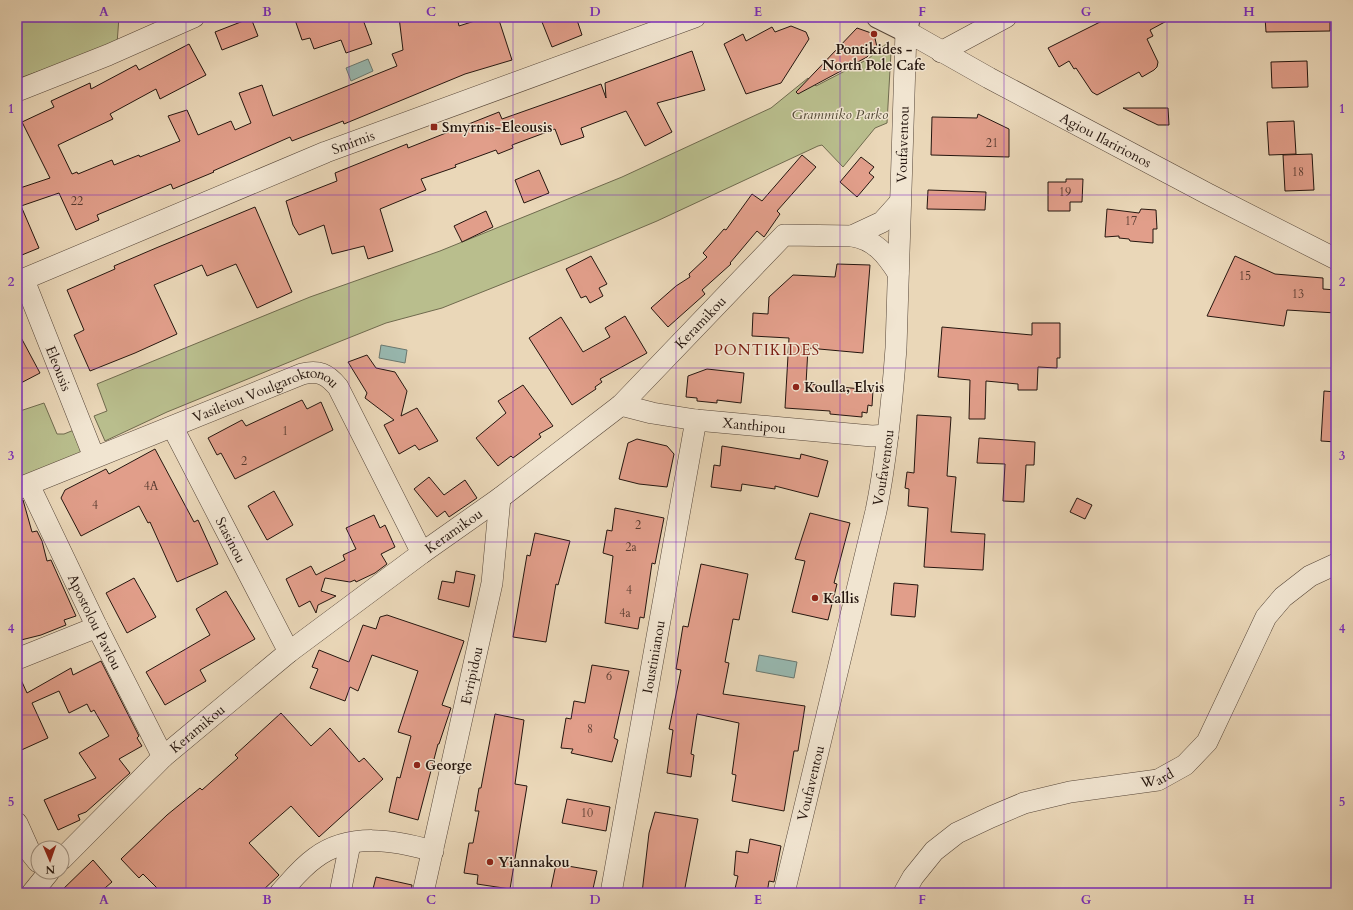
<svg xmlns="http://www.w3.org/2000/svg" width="1353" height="910" viewBox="0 0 1353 910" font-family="Cardo,serif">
	<rect width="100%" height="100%" fill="#ead7b8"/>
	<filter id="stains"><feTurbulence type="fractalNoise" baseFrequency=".005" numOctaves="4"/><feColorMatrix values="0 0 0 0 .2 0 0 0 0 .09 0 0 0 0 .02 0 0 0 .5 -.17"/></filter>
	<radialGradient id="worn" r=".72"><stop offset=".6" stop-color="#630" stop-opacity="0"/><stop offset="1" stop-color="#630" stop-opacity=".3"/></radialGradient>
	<g fill="#b9be8d" stroke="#6f6a4e">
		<polygon points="17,17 119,17 117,44 17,79"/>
		<polygon points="886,44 891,52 887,123 875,128 843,167 822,145 818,146 657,221 595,247 442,308 386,323 331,345 167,412 105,441 94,416 107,411 97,384 310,297 440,251 622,177 771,108 808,78 816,86 868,59"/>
		<polygon points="44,403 57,434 64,434 74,430 81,444 80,455 17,479 17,412"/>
	</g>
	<g fill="#98b9b1" stroke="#6a7870">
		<polygon points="368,59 373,71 351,81 346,68"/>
		<polygon points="381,345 407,350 405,363 379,358"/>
		<polygon points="759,655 797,662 794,678 756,671"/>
	</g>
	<g fill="#e19e8a" stroke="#25160f">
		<polygon points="294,17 362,17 372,44 346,53 341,40 314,49 310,38 302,40"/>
		<polygon points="399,17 457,17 459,26 487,17 498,17 512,60 465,74 344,124 343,121 292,141 290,137 213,171 214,172 173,189 171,184 97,215 99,220 76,230 59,193 21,206 39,248 17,257 17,189 50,178 22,122 54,107 51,101 90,83 91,89 136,65 139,70 189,44 206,75 160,99 156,89 110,114 113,119 58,145 72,174 77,172 78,174 112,160 114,165 139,155 140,157 180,141 168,116 187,110 198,135 231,121 235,130 251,123 239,93 262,85 273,116 397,66 392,54 403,50"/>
		<polygon points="554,17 576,17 582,35 552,47 542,22"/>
		<polygon points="1110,17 1174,17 1150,30 1153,36 1147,39 1158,62 1157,67 1154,70 1142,77 1139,72 1097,95 1092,92 1076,68 1074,69 1069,61 1059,67 1048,48"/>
		<polygon points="1265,17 1330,17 1330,31 1266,32"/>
		<polygon points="251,18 258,36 222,50 215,32"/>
		<polygon points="791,26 806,32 809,39 781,83 746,94 724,44 743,34 746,41 772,27 775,32"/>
		<polygon points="857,28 874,34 877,47 867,57 798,94 796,92"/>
		<polygon points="692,51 705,90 657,103 672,132 645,146 626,111 581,128 584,137 561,145 555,129 512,145 513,148 498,154 496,150 455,165 456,167 421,179 426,190 380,209 393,251 368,259 364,246 332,254 324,225 299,235 293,225 286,201 337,181 335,173 407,144 408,148 499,112 502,119 601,84 606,98 605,83"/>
		<polygon points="1307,61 1308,87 1272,88 1271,62"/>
		<polygon points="1123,108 1168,108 1169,125 1158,125"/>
		<polygon points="978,114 1009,129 1009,157 931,155 932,117 977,118"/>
		<polygon points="1294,121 1296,154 1269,155 1267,122"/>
		<polygon points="1312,154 1314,190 1285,191 1283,155"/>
		<polygon points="802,155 816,167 777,211 780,214 764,237 757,231 730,263 731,264 702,290 705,294 668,327 651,308 676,286 690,277 689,274 707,257 703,253 724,229 726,230 752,194 762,201"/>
		<polygon points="861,157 874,167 869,173 874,177 857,197 840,182"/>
		<polygon points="539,170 549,193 524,203 515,180"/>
		<polygon points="1066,179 1083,179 1082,202 1070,202 1070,211 1048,211 1048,182 1066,182"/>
		<polygon points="928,190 986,192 985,210 927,209"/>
		<polygon points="255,207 292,292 257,308 236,264 207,276 202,265 154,285 177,334 135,353 90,371 74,335 84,330 67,290 115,269 114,266 156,248"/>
		<polygon points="1107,209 1139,213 1141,209 1156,210 1157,229 1153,229 1153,243 1130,241 1129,239 1119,238 1119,236 1105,237"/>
		<polygon points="486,211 493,227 462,242 454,226"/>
		<polygon points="591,256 607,284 599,288 603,296 590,303 586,296 581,298 566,269"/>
		<polygon points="1235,256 1275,274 1323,278 1323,289 1336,290 1336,313 1287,310 1284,326 1207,316"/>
		<polygon points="837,264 870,265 863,353 808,348 806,384 873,390 872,406 868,405 867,413 862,412 862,417 830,414 830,411 785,408 789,338 752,336 753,313 768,314 769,297 793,275 835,277"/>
		<polygon points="625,316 647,353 600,379 602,382 595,387 596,389 572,405 529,338 561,317 583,352 610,337 605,328"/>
		<polygon points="1032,323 1060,323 1060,358 1057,358 1057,368 1038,367 1037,390 1018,390 1018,384 986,381 985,419 969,419 970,380 938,377 942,327 1032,335"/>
		<polygon points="17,330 40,373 17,385"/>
		<polygon points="367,355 376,368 395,372 407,391 401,416 417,408 438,441 419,450 415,445 399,454 384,425 394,420 365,398 367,393 348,362"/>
		<polygon points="707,369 744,373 741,403 717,400 717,403 697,401 697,398 686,397 688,376"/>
		<polygon points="523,385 553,426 539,434 541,437 513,458 511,456 498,466 476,438 506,413 498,401"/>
		<polygon points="1324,391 1336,392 1336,442 1321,441"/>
		<polygon points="302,400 307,409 321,402 333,430 235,479 221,453 217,455 208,438 242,420 246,426"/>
		<polygon points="917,415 951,417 947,476 956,477 951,532 985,534 983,570 924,567 928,508 908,506 909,489 905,488 907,472 914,473"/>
		<polygon points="979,438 1035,442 1034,465 1026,465 1024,502 1003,501 1005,464 977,463"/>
		<polygon points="637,439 667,446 674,454 667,487 639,484 619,479 628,443"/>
		<polygon points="722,446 800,459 801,454 828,461 818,497 775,486 775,489 742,484 741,491 711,487 714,465 720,466"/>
		<polygon points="155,449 194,522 198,520 218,564 177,582 150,522 148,523 139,506 81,536 61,498 65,490 106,469 109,474"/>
		<polygon points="429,477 444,495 465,480 477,498 449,517 445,511 437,517 414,489"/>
		<polygon points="274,491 293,525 267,540 248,506"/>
		<polygon points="1077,498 1092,505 1085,519 1070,512"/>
		<polygon points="23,500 32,532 37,531 42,541 47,561 51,560 76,616 64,620 66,625 41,635 17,641 17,501"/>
		<polygon points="615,508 664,518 655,564 652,563 644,618 640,617 638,629 605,623 613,556 603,553 607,530 612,531"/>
		<polygon points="810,513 850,523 834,583 837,584 828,620 792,612 805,561 795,559"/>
		<polygon points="374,515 380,528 385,525 395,547 381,554 387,564 375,573 356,582 355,580 350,582 325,578 321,591 336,596 318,605 316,613 310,601 299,607 286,579 311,566 316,575 345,560 343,555 356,549 346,528"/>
		<polygon points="535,533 570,541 558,585 556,584 546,642 513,637 527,555 530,556"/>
		<polygon points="701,564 748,574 739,620 733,619 725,662 729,663 723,694 805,706 798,751 794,751 784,811 732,801 736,775 732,774 739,723 697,714 691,754 694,755 691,777 667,773 673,730 669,729 681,670 676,669 683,626 688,627"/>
		<polygon points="456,571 475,575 469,607 438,599 442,581 454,583"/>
		<polygon points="134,578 156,617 127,633 106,593"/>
		<polygon points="894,583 918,585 915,617 891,615"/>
		<polygon points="226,591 255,639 200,670 206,681 165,705 146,672 210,635 196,609"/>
		<polygon points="387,615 464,641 442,705 451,708 439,744 438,744 418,820 389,812 397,777 400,778 411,736 398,732 418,671 372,655 358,691 350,687 345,701 310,688 318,669 312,667 319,650 349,662 363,625 376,629 380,617"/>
		<polygon points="101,661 139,736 137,738 142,746 119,759 130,773 86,812 78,815 80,820 58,830 44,800 96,778 79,753 109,736 94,710 91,712 87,704 69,713 59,691 32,703 48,738 17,752 17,671 27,693 71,668 73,675"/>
		<polygon points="592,665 629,671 614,738 618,740 612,762 571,753 573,749 561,748 566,718 571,719 574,701 585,703"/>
		<polygon points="281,713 311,746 330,728 359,762 364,758 383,779 319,837 291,806 249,843 279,875 260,893 162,893 143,874 139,878 121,859 167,815 200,788 202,790 238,758 235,755"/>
		<polygon points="495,714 524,720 515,784 527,786 510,889 477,884 478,875 464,873 469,843 473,843 479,811 475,811 479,788 481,788"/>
		<polygon points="567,799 610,807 606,831 562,823"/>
		<polygon points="655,812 698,819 684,893 642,893 649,833"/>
		<polygon points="750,839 781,846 774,882 769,881 767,893 734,893 738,876 734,875 736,851 748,853"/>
		<polygon points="93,860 112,882 99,893 59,893"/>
		<polygon points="556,864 597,871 592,893 576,893 551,888"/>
		<polygon points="376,877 412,885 411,893 372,893"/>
	</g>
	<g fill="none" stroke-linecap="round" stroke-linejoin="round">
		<defs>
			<g id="minor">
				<polyline points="941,52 1006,17"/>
				<polyline points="17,91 108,55 194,17"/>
				<polyline points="852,236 882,222 900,202"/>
				<path id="s1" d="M24 280 94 457"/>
				<path id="s2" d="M17 282 326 152 695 17"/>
				<path id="s3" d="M621 405 652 413 696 420 872 436 888 435"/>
				<path id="s4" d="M173 428 289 652"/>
				<path id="s5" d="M29 485 97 627 163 757"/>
				<path id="s6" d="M17 489 302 374C319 370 327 374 338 387L422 553"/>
				<polyline points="17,659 97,627"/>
				<polyline points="17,823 30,852 38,862"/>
				<path id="s7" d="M62 859 163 757 289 652 422 553 500 498 621 405 784 235 852 236C875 240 886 254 898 273"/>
				<polyline points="32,893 49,872"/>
				<path d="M280 893C291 881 301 868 315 858 350 832 394 840 433 851"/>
				<polyline points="340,893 350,844"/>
				<path id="s8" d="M423 893 492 583 500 498"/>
				<path id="s9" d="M611 893 696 420"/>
				<path id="s10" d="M784 893 876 511C887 457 892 403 896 348L906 31 989 78 1208 194 1336 259"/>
				<path id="s11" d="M904 893 913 877 934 851 957 833 991 817 1024 803 1070 792 1158 780 1185 765 1207 742 1266 617 1283 597 1310 576 1336 564"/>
			</g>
			<polyline id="tertiary" points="878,17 906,31 909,17"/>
		</defs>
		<use href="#minor" stroke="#564639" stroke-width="22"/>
		<use href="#tertiary" stroke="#564639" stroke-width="24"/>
		<use href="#minor" stroke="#f1e5d1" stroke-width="21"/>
		<use href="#tertiary" stroke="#f1e5d1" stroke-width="22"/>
	</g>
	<path fill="none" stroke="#7b2cbf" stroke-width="1" stroke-opacity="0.55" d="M186 17V893M349 17V893M513 17V893M676 17V893M840 17V893M1004 17V893M1167 17V893M17 195H1336M17 368H1336M17 542H1336M17 715H1336"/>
	<g fill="#8f2418" stroke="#f1e5d1" stroke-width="1.5">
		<circle cx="874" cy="34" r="4"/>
		<rect x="430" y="123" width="8" height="8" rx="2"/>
		<circle cx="796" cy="387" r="4"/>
		<circle cx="815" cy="598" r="4"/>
		<circle cx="417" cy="765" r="4"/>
		<circle cx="490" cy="862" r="4"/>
	</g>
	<g text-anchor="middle" stroke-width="3" stroke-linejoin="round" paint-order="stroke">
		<g font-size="12" fill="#54382e">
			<text x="992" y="147">21</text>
			<text x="1298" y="176">18</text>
			<text x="1065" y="196">19</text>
			<text x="77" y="205">22</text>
			<text x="1131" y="225">17</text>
			<text x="1245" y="280">15</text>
			<text x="1298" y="298">13</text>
			<text x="285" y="435">1</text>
			<text x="244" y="465">2</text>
			<text x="151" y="490">4A</text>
			<text x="95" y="509">4</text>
			<text x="638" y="529">2</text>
			<text x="631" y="551">2a</text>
			<text x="629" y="594">4</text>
			<text x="625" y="617">4a</text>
			<text x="609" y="680">6</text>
			<text x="590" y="733">8</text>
			<text x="587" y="817">10</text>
		</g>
		<g font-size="14" font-weight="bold" fill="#25160f" stroke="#f1e5d1" text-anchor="start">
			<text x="874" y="54" text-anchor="middle">Pontikides -<tspan x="874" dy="16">North Pole Cafe</tspan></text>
			<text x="442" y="132">Smyrnis-Eleousis</text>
			<text x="804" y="392">Koulla, Elvis</text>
			<text x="823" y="603">Kallis</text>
			<text x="425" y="770">George</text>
			<text x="498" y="867">Yiannakou</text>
		</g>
		<g font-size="14" font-style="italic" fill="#514835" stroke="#f1e5d1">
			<text x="840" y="119">Grammiko Parko</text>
		</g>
		<g font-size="14" fill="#25160f" stroke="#f1e5d1">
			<text dy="5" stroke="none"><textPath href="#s10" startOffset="1102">Agiou Ilaririonos</textPath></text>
			<text dy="5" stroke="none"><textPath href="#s2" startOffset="364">Smirnis</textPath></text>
			<text dy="5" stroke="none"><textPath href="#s10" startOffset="761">Voufaventou</textPath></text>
			<text dy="5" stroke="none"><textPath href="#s7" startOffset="836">Keramikou</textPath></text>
			<text dy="5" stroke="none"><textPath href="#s1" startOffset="95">Eleousis</textPath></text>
			<text dy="5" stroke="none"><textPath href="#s6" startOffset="268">Vasileiou Voulgaroktonou</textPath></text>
			<text dy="5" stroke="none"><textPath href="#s3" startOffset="135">Xanthipou</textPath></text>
			<text dy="5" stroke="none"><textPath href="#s10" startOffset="437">Voufaventou</textPath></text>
			<text dy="5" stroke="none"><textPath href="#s7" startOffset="512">Keramikou</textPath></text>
			<text dy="5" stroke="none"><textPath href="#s4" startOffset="126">Stasinou</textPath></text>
			<text dy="5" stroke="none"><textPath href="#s5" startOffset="152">Apostolou Pavlou</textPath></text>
			<text dy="5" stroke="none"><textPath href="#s9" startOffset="240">Ioustinianou</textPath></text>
			<text dy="5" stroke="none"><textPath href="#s8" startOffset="223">Evripidou</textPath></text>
			<text dy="5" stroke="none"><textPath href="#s7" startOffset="188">Keramikou</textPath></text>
			<text dy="5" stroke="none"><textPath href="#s11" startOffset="290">Ward</textPath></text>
			<text dy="5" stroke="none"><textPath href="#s10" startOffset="113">Voufaventou</textPath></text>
		</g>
		<g font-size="15" letter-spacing="1" fill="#7a1f14" stroke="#f1e5d1">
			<text x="767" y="355">PONTIKIDES</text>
		</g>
	</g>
	<rect width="1353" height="910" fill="none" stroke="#ead7b8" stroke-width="44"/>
	<g transform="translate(50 860) rotate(178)"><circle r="19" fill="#f1e5d1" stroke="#9f9283"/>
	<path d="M0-3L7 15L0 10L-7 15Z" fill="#8f2418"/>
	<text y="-6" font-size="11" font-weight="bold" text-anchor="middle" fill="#25160f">N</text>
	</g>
	<rect x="22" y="22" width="1309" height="866" fill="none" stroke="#7b2cbf" stroke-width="1.5"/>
	<g font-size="13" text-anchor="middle" font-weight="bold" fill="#7b2cbf">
		<text x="104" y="16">A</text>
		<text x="267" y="16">B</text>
		<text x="431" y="16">C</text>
		<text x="595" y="16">D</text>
		<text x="758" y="16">E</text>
		<text x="922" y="16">F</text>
		<text x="1086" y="16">G</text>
		<text x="1249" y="16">H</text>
		<text x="11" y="113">1</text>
		<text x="1342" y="113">1</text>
		<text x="11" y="286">2</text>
		<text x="1342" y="286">2</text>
		<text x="11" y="460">3</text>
		<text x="1342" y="460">3</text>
		<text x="11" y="633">4</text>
		<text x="1342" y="633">4</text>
		<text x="11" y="806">5</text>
		<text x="1342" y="806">5</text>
		<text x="104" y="904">A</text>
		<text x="267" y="904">B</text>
		<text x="431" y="904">C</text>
		<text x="595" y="904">D</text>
		<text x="758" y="904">E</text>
		<text x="922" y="904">F</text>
		<text x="1086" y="904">G</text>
		<text x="1249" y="904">H</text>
	</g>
	<rect width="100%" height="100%" filter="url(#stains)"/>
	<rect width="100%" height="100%" fill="url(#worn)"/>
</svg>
